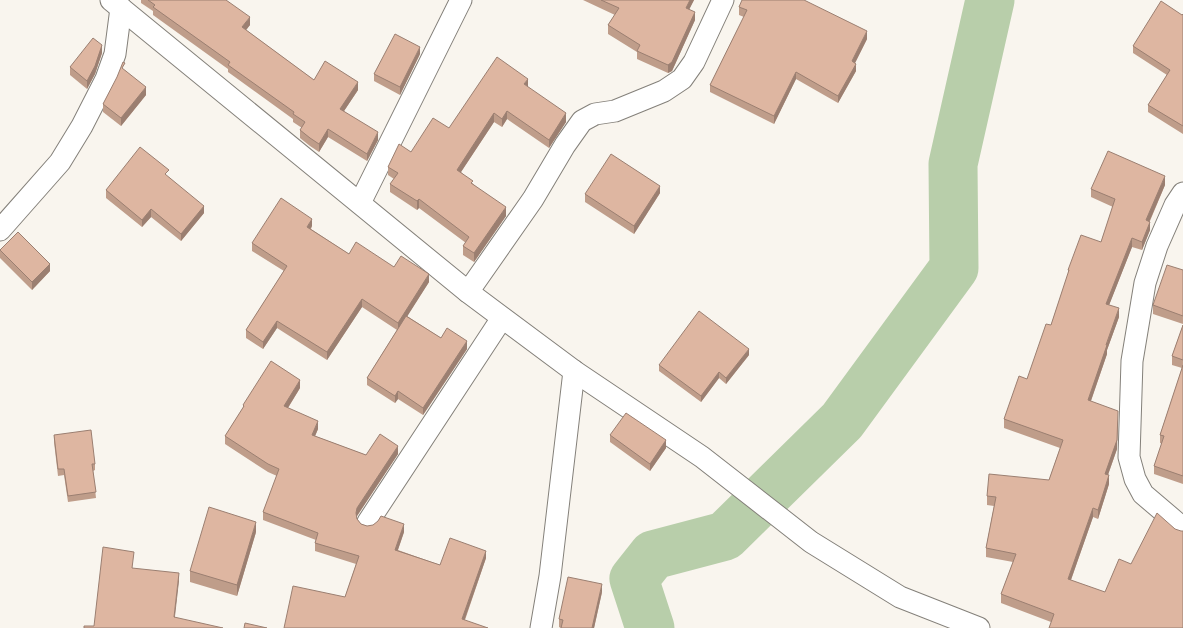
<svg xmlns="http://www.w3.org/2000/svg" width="1183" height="628" viewBox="0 0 1183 628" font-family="Literata,serif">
	<rect width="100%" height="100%" fill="#f9f5ee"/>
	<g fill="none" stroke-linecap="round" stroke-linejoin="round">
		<polyline stroke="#b8ceaa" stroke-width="49" points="650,628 634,579 653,555 725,536 842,421 954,268 953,164 990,0"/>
		<defs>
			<g id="minor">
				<polyline points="111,0 468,292 574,371 702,457 811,542 900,597 979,628"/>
				<polyline points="1183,193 1175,205 1157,246 1145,283 1132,361 1129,457 1135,479 1143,494 1183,528"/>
				<polyline points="360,203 461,0"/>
				<polyline points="0,230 60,162 82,126 106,79 115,54 121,8"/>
				<polyline points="468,292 533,199 565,145 582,121 595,114 615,111 664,91 682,79 694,62 723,0"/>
				<polyline points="368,522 502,318"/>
				<polyline points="541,628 550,576 574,371"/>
			</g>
		</defs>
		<use href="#minor" stroke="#84807a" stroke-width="23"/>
		<use href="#minor" stroke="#fff" stroke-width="21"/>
	</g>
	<g fill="#bf9d8a">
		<polygon points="141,0 226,0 250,25 246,30 314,80 358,90 344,111 378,140 367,161 328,137 319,152 310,146 300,138 300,130 302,128 293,122 293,119 228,72 228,69 153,15 153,11 141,3"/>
		<polygon points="583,0 694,0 689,9 695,20 672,71 668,73 637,59 637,52 608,34 608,25 615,15"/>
		<polygon points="739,7 867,39 855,63 856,71 838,103 796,79 774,124 710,92 710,85 744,17 739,15"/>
		<polygon points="1183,14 1183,134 1148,112 1148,105 1167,75 1133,53 1133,46"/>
		<polygon points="102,53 95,74 87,89 70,75 70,67"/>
		<polygon points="420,54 400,95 374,81 374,74"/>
		<polygon points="125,70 146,95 121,126 103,112 103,104"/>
		<polygon points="528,87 566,122 549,148 507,119 502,127 494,122 461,172 506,216 474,262 463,255 463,246 466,243 419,208 417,210 390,192 390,184 394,179 388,175 388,167 449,128"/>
		<polygon points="169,177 204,213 181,241 151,217 142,227 106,198 106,190"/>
		<polygon points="1165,185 1150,221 1150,230 1142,250 1132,247 1109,305 1119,317 1107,350 1107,354 1091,401 1117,449 1108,475 1109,484 1098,519 1093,517 1071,580 1183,628 1051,622 1001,603 1001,594 1013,562 986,557 986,548 994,506 987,505 987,496 1049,480 1060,448 1004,428 1004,419 1027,379 1051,325 1068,274 1068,270 1101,242 1113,207 1091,197 1091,189"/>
		<polygon points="660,193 634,234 585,202 585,194"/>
		<polygon points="312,226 311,229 349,254 394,267 429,282 407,316 441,338 467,349 423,415 398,399 395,403 367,385 367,378 397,330 362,307 327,360 277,328 263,349 246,338 246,330 284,271 252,251 252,243"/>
		<polygon points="0,250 50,271 32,290 0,258"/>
		<polygon points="1183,270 1183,324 1153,314 1153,305"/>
		<polygon points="1183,325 1183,484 1154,474 1154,466 1162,444 1160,443 1160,435 1182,368 1172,365 1172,356"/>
		<polygon points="749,355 726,384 719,378 701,402 659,371 659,365"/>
		<polygon points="300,388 288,408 318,429 315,436 366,455 398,454 357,516 357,519 361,524 367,526 404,532 398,550 440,565 486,558 465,620 345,597 356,564 315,551 315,543 316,540 263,520 263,512 277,476 268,472 225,444 225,436 243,408 243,405"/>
		<polygon points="54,435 95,464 95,470 93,471 96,498 68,502 64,475 58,476 54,442"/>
		<polygon points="610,435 666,448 650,471 610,442"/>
		<polygon points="256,532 237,596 190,582 190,571"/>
		<polygon points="602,592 594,628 561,628 559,627 559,619"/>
	</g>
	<g fill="#9b7f71">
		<polygon points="690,0 694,0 686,16 686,8"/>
		<polygon points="695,12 695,20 672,71 668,73 668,65"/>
		<polygon points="250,17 250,25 242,35 242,27"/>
		<polygon points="867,31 867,39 852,69 852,61"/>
		<polygon points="102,45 102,53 95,74 87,89 87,81"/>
		<polygon points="420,47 420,54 400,95 400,87"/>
		<polygon points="856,64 856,71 838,103 838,96"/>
		<polygon points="796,72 796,79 774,124 774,116"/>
		<polygon points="528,79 528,87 524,84"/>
		<polygon points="358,82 358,90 340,117 340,109"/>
		<polygon points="146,87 146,95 121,126 121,118"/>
		<polygon points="507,111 507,119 502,127 502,119"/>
		<polygon points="494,113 494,122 457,178 457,170"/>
		<polygon points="566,113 566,122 549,148 549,140"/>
		<polygon points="328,129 328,137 319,152 319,144"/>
		<polygon points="378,132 378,140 367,161 367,154"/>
		<polygon points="1165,176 1165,185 1146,229 1146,220"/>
		<polygon points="660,186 660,193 634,234 634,226"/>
		<polygon points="419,199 419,208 417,210 417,201"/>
		<polygon points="204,206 204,213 181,241 181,234"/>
		<polygon points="506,207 506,216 474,262 474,253"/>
		<polygon points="151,209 151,217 142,227 142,220"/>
		<polygon points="312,219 312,226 307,234 307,227"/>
		<polygon points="1150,222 1150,230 1142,250 1142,242"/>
		<polygon points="1132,238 1132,247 1106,313 1106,304"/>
		<polygon points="50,264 50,271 32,290 32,282"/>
		<polygon points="429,274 429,282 398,331 398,323"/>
		<polygon points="362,299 362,307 327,360 327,352"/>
		<polygon points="1119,308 1119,317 1107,350 1107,354 1088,409 1088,400"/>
		<polygon points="277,321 277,328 263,349 263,342"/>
		<polygon points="467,341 467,349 423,415 423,408"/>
		<polygon points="749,349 749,355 726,384 726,378"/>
		<polygon points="719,372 719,378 701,402 701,396"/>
		<polygon points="300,380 300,388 284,414 284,406"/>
		<polygon points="398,391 398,399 395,403 395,396"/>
		<polygon points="1118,420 1117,449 1105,483 1105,474"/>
		<polygon points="318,421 318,429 312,443 312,435"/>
		<polygon points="666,440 666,448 650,471 650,464"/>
		<polygon points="398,446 398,454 357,516 356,521 356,513 357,508"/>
		<polygon points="1109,475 1109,484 1098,519 1098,510"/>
		<polygon points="1093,508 1093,517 1068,588 1068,579"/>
		<polygon points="256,522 256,532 237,596 237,585"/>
		<polygon points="404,524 404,532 395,558 395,550"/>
		<polygon points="486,551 486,558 462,627 462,619"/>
		<polygon points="179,573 179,581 174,625 174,617"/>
		<polygon points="602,584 602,592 594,628 592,628"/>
	</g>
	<g fill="#deb6a1" stroke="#9b7f71">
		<polygon points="148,0 226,0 250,17 242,27 314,80 325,61 358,82 340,109 378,132 367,154 328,129 319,144 310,138 300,130 305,122 293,114 294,112 228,65 230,62 153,7 155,5"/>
		<polygon points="601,0 690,0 686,8 695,12 672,62 668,65 637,51 640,45 608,25 619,8"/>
		<polygon points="742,0 804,0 867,31 852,61 856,64 838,96 796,72 774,116 710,85 747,10 739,7"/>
		<polygon points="1161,1 1182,15 1183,14 1183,126 1148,105 1170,70 1133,46"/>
		<polygon points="395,34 420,47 400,87 374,74"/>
		<polygon points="93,38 102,45 95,66 87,81 70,67"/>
		<polygon points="497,57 528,79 524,84 566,113 549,140 507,111 502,119 494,113 457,170 473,181 471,183 506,207 474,253 463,246 469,237 419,199 417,201 390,184 398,173 388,167 399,144 411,152 433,118 449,128"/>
		<polygon points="123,62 125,63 122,68 146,87 121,118 103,104 117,77"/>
		<polygon points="140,147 169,170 165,174 204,206 181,234 151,209 142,220 106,190"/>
		<polygon points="1108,151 1165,176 1146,220 1150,222 1142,242 1132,238 1106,304 1119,308 1106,345 1107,345 1088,400 1118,411 1117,440 1105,474 1109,475 1098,510 1093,508 1068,579 1105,592 1119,559 1131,564 1157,513 1175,529 1181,531 1183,531 1183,628 1049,628 1054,614 1001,594 1016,554 986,548 996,497 987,496 989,474 1049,480 1063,440 1004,419 1019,376 1027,379 1046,324 1051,325 1069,270 1068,270 1081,235 1101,242 1115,199 1091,189"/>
		<polygon points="611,154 660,186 634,226 585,194"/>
		<polygon points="281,198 312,219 307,227 349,254 356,242 394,267 401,256 429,274 398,323 362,299 327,352 277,321 263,342 246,330 287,266 252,243"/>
		<polygon points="18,232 50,264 32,282 0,250"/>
		<polygon points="1167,265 1183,270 1183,316 1153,305"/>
		<polygon points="699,311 749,349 726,378 719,372 701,396 659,365"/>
		<polygon points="406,316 441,338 447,328 467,341 423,408 398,391 395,396 367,378"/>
		<polygon points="1183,325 1183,360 1172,356"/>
		<polygon points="271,361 300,380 284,406 318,421 312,435 366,455 380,434 398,446 357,508 356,513 357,519 361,524 367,526 373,525 378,521 381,516 404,524 395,550 440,565 450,538 486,551 462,619 488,628 284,628 293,586 345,597 359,556 315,543 318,533 263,512 279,469 268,464 225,436 244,406 243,405"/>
		<polygon points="1183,365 1183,476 1154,466 1164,436 1160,435"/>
		<polygon points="626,413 666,440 650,464 610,435"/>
		<polygon points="91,430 95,464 92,464 96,492 68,496 64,469 58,469 54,435"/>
		<polygon points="209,507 256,522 237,585 190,571"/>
		<polygon points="103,547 134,552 132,568 179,573 174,617 223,628 84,628 84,626 94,626"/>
		<polygon points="568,577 602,584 592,628 561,628 563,620 559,619"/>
		<polygon points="245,623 267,628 244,628"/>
	</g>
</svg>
